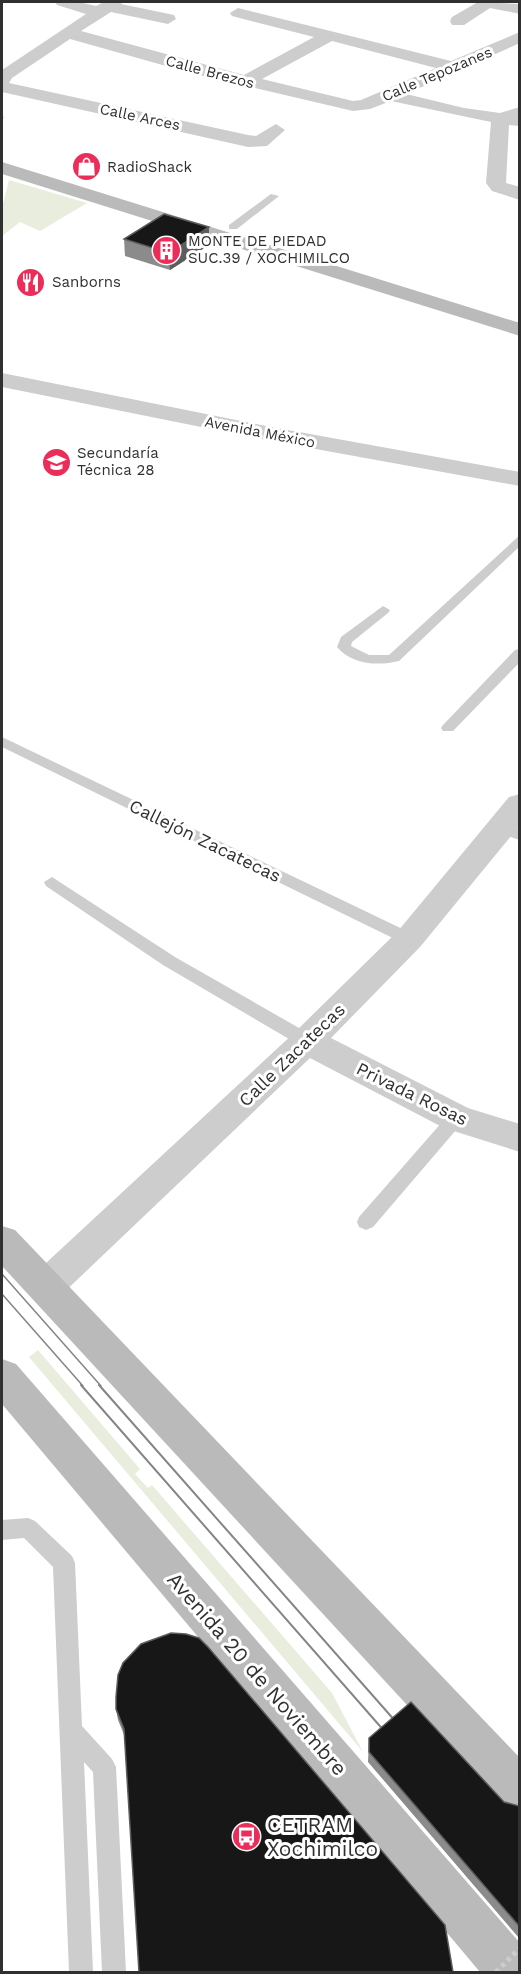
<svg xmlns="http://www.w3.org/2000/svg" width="521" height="1974" viewBox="0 0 521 1974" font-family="'Work Sans',sans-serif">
	<rect width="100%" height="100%" fill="#fff"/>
	<g fill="#e8eddd">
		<polygon points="9,180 87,203 40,231 20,222 2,236 2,208"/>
		<polygon points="38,1350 140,1469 135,1474 148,1488 152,1485 332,1693 363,1752 29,1357"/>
	</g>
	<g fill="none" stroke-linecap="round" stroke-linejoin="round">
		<polyline stroke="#cdcdcd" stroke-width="2" stroke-dasharray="1.5 1.5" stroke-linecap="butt" points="2,114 3,119"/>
		<g fill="#cdcdcd" fill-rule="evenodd">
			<polygon points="271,194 279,196 237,229 229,229 229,225"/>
			<path d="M520 535V546L399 661C378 666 352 665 337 647L341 637 383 606 390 610 388 613 352 642 351 646 369 655H389Z"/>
			<polygon points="520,649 520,662 453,731 443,731 441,728 443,725 515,650"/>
			<polygon points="2,737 415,935 417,939 409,945 403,943 2,747"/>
			<polygon points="499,823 520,829 520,840 494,832 491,828 494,824"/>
			<polygon points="52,877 175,957 313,1036 315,1041 313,1046 301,1046 163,965 46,886 44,882"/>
			<polygon points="456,1111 462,1113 465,1118 462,1123 373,1227 366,1230 359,1227 357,1222 359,1217 450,1113"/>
			<polygon points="28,1518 35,1521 72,1556 75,1563 82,1726 112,1759 116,1767 126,1972 102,1972 93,1772 84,1762 93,1972 69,1972 53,1567 24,1538 2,1540 2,1520"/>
		</g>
		<g fill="#cdcdcd" fill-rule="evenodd">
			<path d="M55 2H79L96 6 104 2H122L121 4 174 15 176 19 168 24 111 12 81 31 244 75 314 37 232 16 230 13 238 8 451 61 520 32V43L406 94 464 108 500 113 520 107V126L509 125 506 183 520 187V200L492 191 486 183 491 122 391 101 370 109 353 111 191 73 70 39 12 78 9 83 248 135 256 136 276 124 285 130 267 146 248 147 2 92V70L86 14 57 5ZM332 41 436 68 361 100 353 101 262 79Z"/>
			<polygon points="478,2 520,4 520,14 490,8 464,25 452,25 450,21 452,17"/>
			<polygon points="2,373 266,426 520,472 520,486 266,440 2,387"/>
			<polygon points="520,794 520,825 420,947 331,1038 468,1108 520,1124 520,1152 444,1128 310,1058 58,1298 45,1303 32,1298 26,1287 32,1276 295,1032 398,931 509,797"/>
		</g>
		<g fill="#bababa" fill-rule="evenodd">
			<polygon points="2,162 520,323 520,336 2,174"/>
			<polygon points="2,1226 15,1230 520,1758 520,1815 503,1809 2,1266"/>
			<polygon points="2,1359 16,1364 520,1943 520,1972 480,1972 2,1404"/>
		</g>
		<g stroke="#858585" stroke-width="1.5">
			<polyline points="2,1274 101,1386"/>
			<polyline points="2,1294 83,1386"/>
		</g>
		<g stroke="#858585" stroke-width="2">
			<polyline points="81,1385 393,1741"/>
			<polyline points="99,1385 404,1731"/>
		</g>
		<polyline stroke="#cdcdcd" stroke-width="5" stroke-dasharray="4 4" stroke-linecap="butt" points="496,1972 520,1948"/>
	</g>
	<g fill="#8b8b8b">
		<polygon points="124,239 209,245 170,270 125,256"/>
		<polygon points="116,1709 453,1972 125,1737 118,1720"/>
		<polygon points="369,1738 504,1802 519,1806 519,1938 368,1762"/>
	</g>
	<polygon fill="#5d5d5d" points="209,227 209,245 170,270 169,253"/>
	<g fill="#171717" stroke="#5d5d5d" stroke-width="1.5">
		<polygon points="164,214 209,227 169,253 124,239"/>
		<polygon points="171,1633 186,1634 199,1638 208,1647 445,1925 453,1972 139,1972 124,1729 116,1709 116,1697 118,1675 123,1663 141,1644"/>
		<polygon points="411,1702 504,1802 519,1806 519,1926 369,1752 369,1738"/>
	</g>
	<defs>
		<symbol id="shop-disc" viewBox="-11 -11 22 22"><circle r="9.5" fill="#eb2d59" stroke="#fff"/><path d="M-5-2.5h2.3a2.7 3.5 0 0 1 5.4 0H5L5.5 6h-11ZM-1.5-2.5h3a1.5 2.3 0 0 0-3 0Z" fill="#fff"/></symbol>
		<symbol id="building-disc" viewBox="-11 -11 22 22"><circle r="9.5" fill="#eb2d59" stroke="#fff"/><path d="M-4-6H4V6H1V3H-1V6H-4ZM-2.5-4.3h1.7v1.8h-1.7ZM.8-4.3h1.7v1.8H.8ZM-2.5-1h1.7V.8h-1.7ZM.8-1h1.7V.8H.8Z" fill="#fff"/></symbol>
		<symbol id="restaurant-disc" viewBox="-11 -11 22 22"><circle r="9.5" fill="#eb2d59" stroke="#fff"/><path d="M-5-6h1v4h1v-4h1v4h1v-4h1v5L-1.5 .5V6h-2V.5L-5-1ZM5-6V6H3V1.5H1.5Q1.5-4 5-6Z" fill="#fff"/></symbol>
		<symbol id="school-disc" viewBox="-11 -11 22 22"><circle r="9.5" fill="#eb2d59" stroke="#fff"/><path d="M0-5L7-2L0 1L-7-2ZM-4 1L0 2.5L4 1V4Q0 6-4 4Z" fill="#fff"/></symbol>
		<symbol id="bus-disc" viewBox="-11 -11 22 22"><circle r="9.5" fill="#eb2d59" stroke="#fff"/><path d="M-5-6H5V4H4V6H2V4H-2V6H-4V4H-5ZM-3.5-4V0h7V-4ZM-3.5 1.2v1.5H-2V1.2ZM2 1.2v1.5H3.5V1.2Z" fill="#fff"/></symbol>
	</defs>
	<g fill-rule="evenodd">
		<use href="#shop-disc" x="70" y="150" width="33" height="33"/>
		<use href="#building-disc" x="150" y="234" width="33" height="33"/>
		<use href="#restaurant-disc" x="14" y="266" width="33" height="33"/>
		<use href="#school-disc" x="40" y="446" width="33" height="33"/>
		<use href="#bus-disc" x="230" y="1820" width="33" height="33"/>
	</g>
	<g text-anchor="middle" stroke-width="6" stroke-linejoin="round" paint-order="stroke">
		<g font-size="15" fill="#303030" stroke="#fff">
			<text transform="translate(210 72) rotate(15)" y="5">Calle Brezos</text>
			<text transform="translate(437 74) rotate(-23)" y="5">Calle Tepozanes</text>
			<text transform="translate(140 117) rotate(12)" y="5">Calle Arces</text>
			<text transform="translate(260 432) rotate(11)" y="5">Avenida México</text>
		</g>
		<g font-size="15" fill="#303030" stroke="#fff" text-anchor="start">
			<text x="107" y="172">RadioShack</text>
			<text x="188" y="246">MONTE DE PIEDAD<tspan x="188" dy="17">SUC.39 / XOCHIMILCO</tspan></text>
			<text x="52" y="287">Sanborns</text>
			<text x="77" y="458">Secundaría<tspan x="77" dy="17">Técnica 28</tspan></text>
		</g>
		<g font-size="18" fill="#303030" stroke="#fff">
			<text transform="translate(205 841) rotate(26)" y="6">Callejón Zacatecas</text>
			<text transform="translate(292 1055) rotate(-44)" y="6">Calle Zacatecas</text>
			<text transform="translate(412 1094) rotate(26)" y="6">Privada Rosas</text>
		</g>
		<g font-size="21" fill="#303030" stroke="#fff">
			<text transform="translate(257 1674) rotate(49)" y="7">Avenida 20 de Noviembre</text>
		</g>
		<g font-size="21" fill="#303030" stroke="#fff" text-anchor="start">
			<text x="267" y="1832">CETRAM<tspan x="267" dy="24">Xochimilco</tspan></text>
		</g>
	</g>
	<rect width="521" height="1974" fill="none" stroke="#303030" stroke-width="6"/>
</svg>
